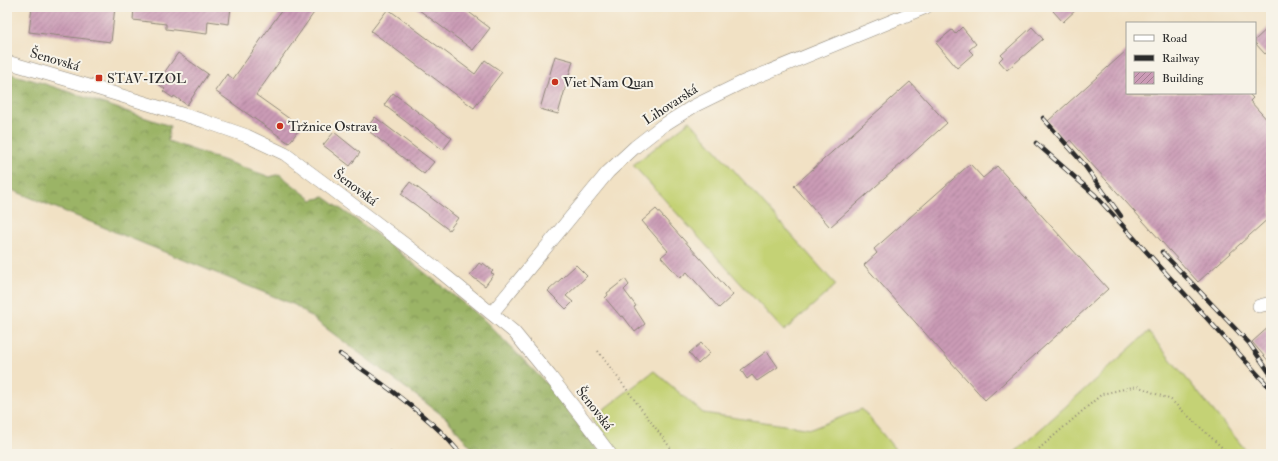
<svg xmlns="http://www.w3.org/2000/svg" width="1278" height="461" viewBox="0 0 1278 461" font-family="'IM FELL Double Pica',serif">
	<defs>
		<pattern id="forest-crowns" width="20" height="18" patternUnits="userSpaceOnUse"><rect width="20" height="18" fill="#9bb466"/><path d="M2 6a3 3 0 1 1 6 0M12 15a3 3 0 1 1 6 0" fill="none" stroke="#7f9354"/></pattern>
		<pattern id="building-hatch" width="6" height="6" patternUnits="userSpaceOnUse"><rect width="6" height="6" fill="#cb9bb6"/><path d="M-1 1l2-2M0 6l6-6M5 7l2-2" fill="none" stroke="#a57f94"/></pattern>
	</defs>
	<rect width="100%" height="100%" fill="#f7f3e8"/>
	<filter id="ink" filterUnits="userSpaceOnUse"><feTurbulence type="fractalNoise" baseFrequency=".025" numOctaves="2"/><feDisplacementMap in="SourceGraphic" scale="8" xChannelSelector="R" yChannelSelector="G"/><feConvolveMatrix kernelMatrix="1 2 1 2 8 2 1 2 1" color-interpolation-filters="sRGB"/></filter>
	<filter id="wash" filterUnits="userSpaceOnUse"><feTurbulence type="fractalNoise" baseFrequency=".012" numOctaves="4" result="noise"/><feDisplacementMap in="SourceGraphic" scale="16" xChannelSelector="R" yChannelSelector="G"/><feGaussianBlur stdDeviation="0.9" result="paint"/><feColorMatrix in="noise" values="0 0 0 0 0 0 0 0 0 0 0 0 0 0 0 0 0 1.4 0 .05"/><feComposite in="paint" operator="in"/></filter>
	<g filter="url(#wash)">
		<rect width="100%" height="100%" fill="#f1e1c4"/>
		<g fill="#c4d274" stroke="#787e50">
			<polygon points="690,121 836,285 784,331 633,165"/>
			<polygon points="1148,332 1249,454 1013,454"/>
			<polygon points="654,371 703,413 811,429 862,409 899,454 620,454 592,418"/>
		</g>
		<polygon fill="url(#forest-crowns)" stroke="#637048" points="7,73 39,82 170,126 168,141 270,177 279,174 312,200 324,197 380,237 483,319 546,383 601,454 477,454 446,418 295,305 7,188"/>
		<g id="blocks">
			<g fill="url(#building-hatch)">
				<polygon points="32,7 115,7 111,42 29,32"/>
				<polygon points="134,7 231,7 229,24 208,21 207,34 166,29 166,24 133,20"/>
				<polygon points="284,7 318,7 256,95 301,127 289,143 215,91 227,74 233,79"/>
				<polygon points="415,7 462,7 490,28 473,50"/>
				<polygon points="1057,7 1079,7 1063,22 1053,11"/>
				<polygon points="388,9 475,74 485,60 502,72 474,108 371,31"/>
				<polygon points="1271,25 1271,49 1265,54 1255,43 1255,40"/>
				<polygon points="962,27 976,44 969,50 973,54 957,68 936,43 952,30 955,34"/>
				<polygon points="1032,27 1043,39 1007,70 999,61 1003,57 1001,55"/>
				<polygon points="1127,50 1127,93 1248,93 1253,98 1250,101 1271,124 1271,216 1198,282 1070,140 1067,143 1048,121"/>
				<polygon points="178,53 208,74 187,105 174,96 173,98 163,91 165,89 157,83"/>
				<polygon points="555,56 573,61 558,114 540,109"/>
				<polygon points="910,82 947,123 830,227 794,186"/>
				<polygon points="393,93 452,138 443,150 384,105"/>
				<polygon points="375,117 434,162 424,174 366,129"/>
				<polygon points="334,132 360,153 350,166 323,145"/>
				<polygon points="970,164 983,178 997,166 1108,289 985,400 864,265 877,253 874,249"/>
				<polygon points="410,182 458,218 449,230 401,194"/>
				<polygon points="656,209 733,295 719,308 687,272 680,278 661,257 668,251 642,221"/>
				<polygon points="479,263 482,265 483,263 493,271 491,273 494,274 485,286 470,275"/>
				<polygon points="576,265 587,276 566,296 573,302 566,309 548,291"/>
				<polygon points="625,279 629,285 624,290 636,306 634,307 645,324 635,332 623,316 621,317 605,298 608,295 607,293"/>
				<polygon points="1271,325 1271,364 1252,342"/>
				<polygon points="701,343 710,353 698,364 689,353"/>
				<polygon points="767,351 778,367 757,381 752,375 747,379 741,370"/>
			</g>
		</g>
	</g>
	<g filter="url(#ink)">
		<use href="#blocks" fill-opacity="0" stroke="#8e8678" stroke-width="1"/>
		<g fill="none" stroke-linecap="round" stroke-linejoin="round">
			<defs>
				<g id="minor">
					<polyline points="7,62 96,88 204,121 247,136 285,154 332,189 436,268 514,332 550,376 610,454"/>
					<polyline points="1259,306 1271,303"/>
					<polyline points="492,313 608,172 635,147 662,126 694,106 741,83 926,7"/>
				</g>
			</defs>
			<use href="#minor" stroke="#8e8678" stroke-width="14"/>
			<g stroke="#8e8678" stroke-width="2" stroke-dasharray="1 3" stroke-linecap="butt">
				<polyline points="598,351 675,454"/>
				<polyline points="1033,454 1102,394 1137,386 1171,400 1229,454"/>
			</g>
			<use href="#minor" stroke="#fff" stroke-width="13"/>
			<defs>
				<g id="rail">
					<polyline points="1043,118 1082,162 1121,216"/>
					<polyline points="1036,143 1095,195 1271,389"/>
					<polyline points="1162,252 1249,343 1271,375"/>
					<path d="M340 354C374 377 409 402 440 431 447 438 454 446 461 454"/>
					<polyline points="390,454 391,454"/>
				</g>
			</defs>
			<use href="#rail" stroke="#2b2b2b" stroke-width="4.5"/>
			<use href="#rail" stroke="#f7f3e8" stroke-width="3" stroke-dasharray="9" stroke-linecap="butt"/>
		</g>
	</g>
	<g fill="#c8321e" stroke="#f7f3e8" stroke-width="1.5">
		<rect x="95" y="74" width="8" height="8" rx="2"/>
		<circle cx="555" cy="82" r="4"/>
		<circle cx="280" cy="126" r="4"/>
	</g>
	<g text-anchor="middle" stroke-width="4" stroke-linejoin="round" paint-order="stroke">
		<g font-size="14" fill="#2b2b2b" stroke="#f7f3e8">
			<text transform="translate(55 59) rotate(16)" y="5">Šenovská</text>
			<text transform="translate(670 104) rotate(-33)" y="5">Lihovarská</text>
			<text transform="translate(356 187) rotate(37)" y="5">Šenovská</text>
			<text transform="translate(595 408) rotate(52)" y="5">Šenovská</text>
		</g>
		<g font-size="14" fill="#2b2b2b" stroke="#f7f3e8" text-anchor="start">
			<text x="107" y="83">STAV-IZOL</text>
			<text x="563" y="87">Viet Nam Quan</text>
			<text x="288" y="131">Tržnice Ostrava</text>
		</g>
	</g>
	<rect width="1278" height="461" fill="none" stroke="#f7f3e8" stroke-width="24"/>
	<rect x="1126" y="22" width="130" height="72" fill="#f7f3e8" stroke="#a5a39c"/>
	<rect x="1134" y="35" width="20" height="6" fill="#ffffff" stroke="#a5a39c"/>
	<text x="1162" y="42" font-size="12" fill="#2b2b2b">Road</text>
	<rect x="1134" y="55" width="20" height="6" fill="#2b2b2b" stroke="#a5a39c"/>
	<text x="1162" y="62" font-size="12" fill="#2b2b2b">Railway</text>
	<rect x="1134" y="72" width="20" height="12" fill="url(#building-hatch)" stroke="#a5a39c"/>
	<text x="1162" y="82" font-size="12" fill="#2b2b2b">Building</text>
</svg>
